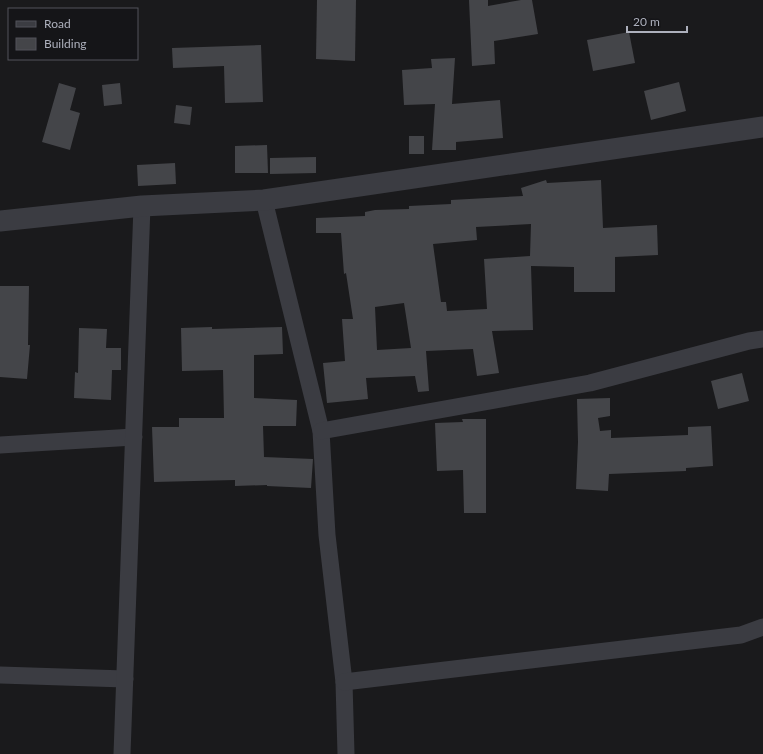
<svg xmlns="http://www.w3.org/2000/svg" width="763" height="754" viewBox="0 0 763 754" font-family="Lato,sans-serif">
	<rect width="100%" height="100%" fill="#1a1a1c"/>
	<g fill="#444549" fill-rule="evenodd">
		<polygon points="317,0 356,0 355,61 316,59"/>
		<polygon points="469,0 488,0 488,6 521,0 532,0 538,34 494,41 495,64 472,66"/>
		<polygon points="629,32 635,63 593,71 587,40"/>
		<polygon points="261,45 263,102 225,103 224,66 173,68 172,48"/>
		<polygon points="455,58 452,104 500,100 503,138 456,142 456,150 432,150 435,104 404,105 402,70 432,68 431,59"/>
		<polygon points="679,82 686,111 651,120 644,91"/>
		<polygon points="59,83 76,88 70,110 80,113 70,150 42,142"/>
		<polygon points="120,83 122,104 104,106 102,85"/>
		<polygon points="176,105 192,107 190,125 174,123"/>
		<rect x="409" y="136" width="15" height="18"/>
		<polygon points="267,145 268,173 235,173 235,146"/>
		<polygon points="316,157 316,173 270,174 270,158"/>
		<polygon points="175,163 176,184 138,186 137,165"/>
		<path d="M546 180 547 183 601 180 603 228 657 225 658 255 615 257V292H574V267L531 266 533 330 492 331 499 373 477 376 473 349 426 351 429 391 418 392 415 376 366 378 368 399 327 403 323 363 345 361 342 319H353L346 273 344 274 341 233H316V218L365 216V212L375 210 409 209V206L451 204V200L523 196 521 188ZM531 224 530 256 484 259 487 309 447 311 446 302H441L433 244 477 240 476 227ZM404 303 411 348 377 350 375 307Z"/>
		<polygon points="0,286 29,286 28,345 30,345 27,379 0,377"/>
		<polygon points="212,327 212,329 282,327 283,354 254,355 254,398 297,400 296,426 263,426 264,457 313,459 311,488 267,486 267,485 235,486 235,480 154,482 152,427 179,427 179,418 224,418 223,370 182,371 181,328"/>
		<polygon points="79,328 107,329 106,348 121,348 121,370 112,370 111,400 74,398 75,372 78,373"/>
		<polygon points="742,373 749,401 718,409 711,381"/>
		<polygon points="610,398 610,416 598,418 600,431 611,430 611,438 688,435 688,427 711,426 713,466 686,468 686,471 609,474 608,491 576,489 578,442 577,399"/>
		<polygon points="462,419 486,419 486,513 464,513 463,470 437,471 435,423 463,422"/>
	</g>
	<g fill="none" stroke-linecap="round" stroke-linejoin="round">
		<g stroke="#3b3c42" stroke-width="17">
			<polyline points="264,200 321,431 327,535 344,682 346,754"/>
			<polyline points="321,431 590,383 749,341 763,339"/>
			<polyline points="0,445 134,437"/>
			<polyline points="0,675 125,679"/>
			<polyline points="344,682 741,635 763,627"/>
			<polyline points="122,754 142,206"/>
		</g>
		<polyline stroke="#3b3c42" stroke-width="21" points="0,221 142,206 264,200 763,127"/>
	</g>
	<rect x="8" y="8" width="130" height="52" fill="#151518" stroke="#52535a"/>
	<rect x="16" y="21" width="20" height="6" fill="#3b3c42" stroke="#52535a"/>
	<text x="44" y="28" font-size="12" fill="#adb0bc">Road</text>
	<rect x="16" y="38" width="20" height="12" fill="#444549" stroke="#52535a"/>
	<text x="44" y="48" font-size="12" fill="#adb0bc">Building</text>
	<path d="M627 26v6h60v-6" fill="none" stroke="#adb0bc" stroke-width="2"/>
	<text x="633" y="26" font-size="12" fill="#adb0bc" stroke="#151518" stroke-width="3" paint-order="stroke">20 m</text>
</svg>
